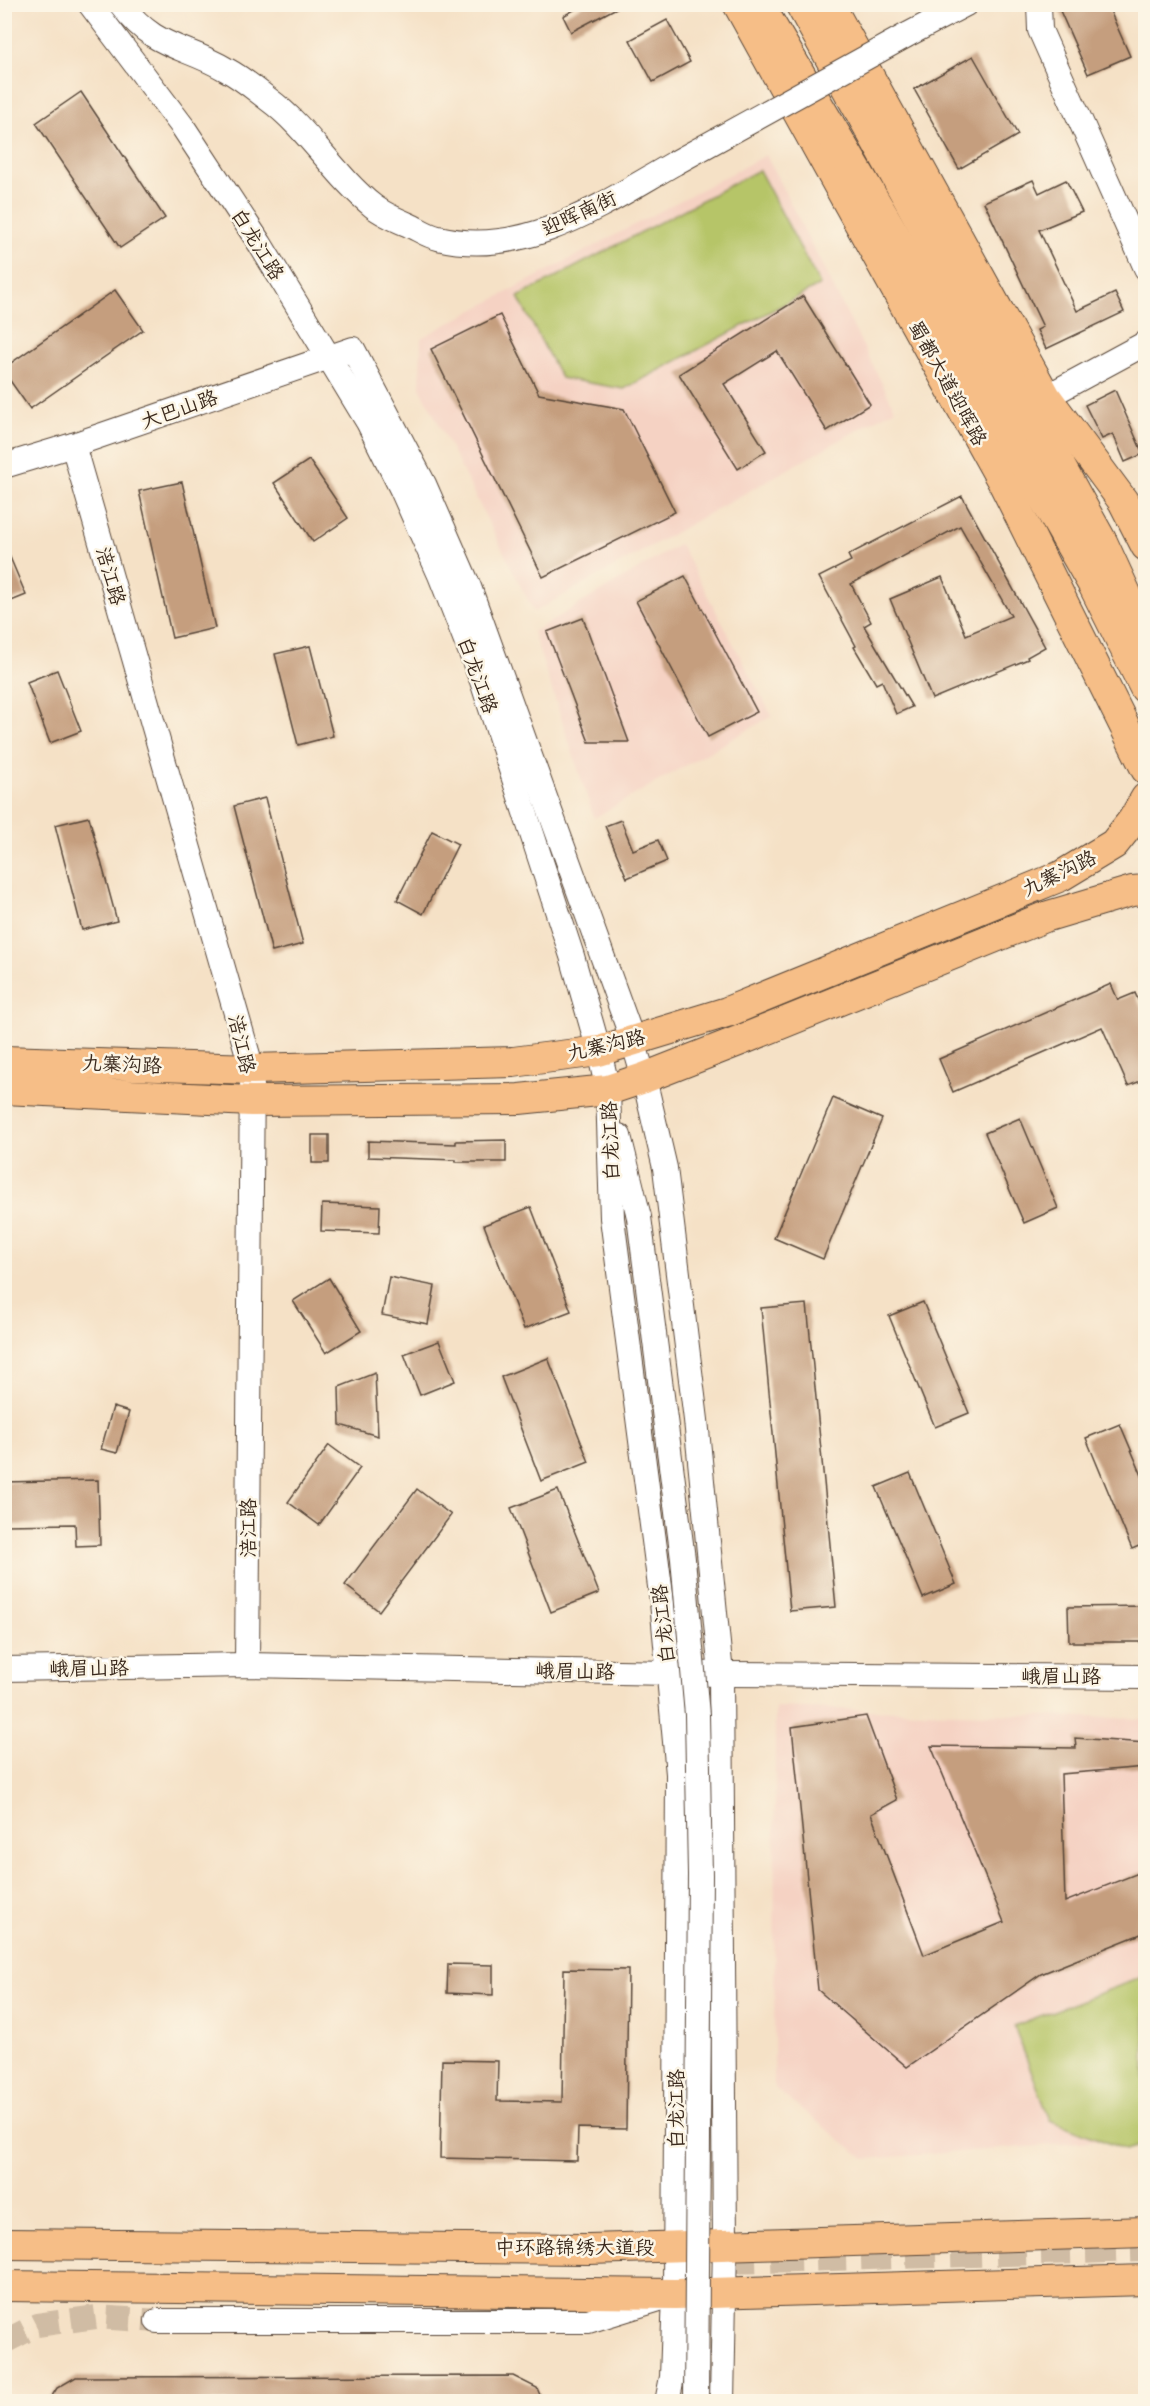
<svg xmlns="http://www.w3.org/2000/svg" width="1150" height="2406" viewBox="0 0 1150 2406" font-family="'Indie Flower','LXGW WenKai TC',sans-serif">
	<rect width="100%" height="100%" fill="#fcf5e5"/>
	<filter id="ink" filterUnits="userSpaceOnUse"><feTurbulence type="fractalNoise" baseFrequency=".0167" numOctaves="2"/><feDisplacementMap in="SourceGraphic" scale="12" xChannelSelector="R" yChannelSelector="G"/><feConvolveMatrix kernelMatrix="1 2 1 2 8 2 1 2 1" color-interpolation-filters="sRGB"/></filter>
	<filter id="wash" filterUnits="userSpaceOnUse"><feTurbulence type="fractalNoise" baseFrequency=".008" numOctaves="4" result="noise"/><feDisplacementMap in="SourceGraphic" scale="24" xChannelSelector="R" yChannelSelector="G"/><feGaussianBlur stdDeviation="1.35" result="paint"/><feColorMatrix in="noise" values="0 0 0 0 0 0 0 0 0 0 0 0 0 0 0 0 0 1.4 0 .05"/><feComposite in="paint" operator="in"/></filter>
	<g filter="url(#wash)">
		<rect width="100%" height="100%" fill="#f5e1c6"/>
		<g fill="#f5d2c3">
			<polygon points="766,155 895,409 534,612 420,387 421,338"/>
			<polygon points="680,544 772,716 594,818 533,632"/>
			<polygon points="775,1707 1145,1719 1145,2135 1052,2145 865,2159 774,2088"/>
		</g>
		<g fill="#b6c567" stroke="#787842" stroke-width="1.5">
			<polygon points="759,170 820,285 624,389 561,378 518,297"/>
			<polygon points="1145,1976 1145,2144 1126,2150 1050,2120 1014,2026"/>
		</g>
		<g id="blocks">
			<g fill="#c59e7e">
				<polygon points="585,4 624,4 571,32 563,16"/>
				<polygon points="1057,4 1107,4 1130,56 1088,74"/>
				<polygon points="667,20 690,62 653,82 630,40"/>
				<polygon points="973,56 1018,135 959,169 914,89"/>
				<polygon points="81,92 165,218 120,248 36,123"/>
				<polygon points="1033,180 1039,193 1066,180 1082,212 1039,230 1077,311 1115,293 1124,312 1046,349 1037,330 1043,327 984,202"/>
				<polygon points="115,290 143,330 30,409 4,372 4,368"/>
				<polygon points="803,296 870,404 827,431 777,351 724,384 766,451 738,469 679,374"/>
				<polygon points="500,315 539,394 624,409 675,512 543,577 431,349"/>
				<polygon points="1115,390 1143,454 1125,462 1113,434 1102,439 1085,405"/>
				<polygon points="309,460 348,518 313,542 274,483"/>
				<polygon points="182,482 215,628 172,638 139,491"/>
				<polygon points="962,496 1045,647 1027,657 1028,659 932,699 890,599 942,577 966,635 1011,616 960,526 851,584 871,622 864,626 912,707 896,714 882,681 876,684 854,647 856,646 819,577 851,561 848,555"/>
				<polygon points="4,543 26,595 4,604"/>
				<polygon points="685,576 757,712 708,737 636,601"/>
				<polygon points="583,618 629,742 589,742 547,632"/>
				<polygon points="310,646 333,736 298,745 275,654"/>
				<polygon points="57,670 81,731 50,743 27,682"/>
				<polygon points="265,798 303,944 272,952 234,806"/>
				<polygon points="89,817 117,921 82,930 55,825"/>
				<polygon points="621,820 633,850 658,840 667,861 627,878 605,826"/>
				<polygon points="432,831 458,844 423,914 397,900"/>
				<polygon points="1111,984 1118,1000 1135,993 1146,1018 1146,1079 1128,1086 1102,1027 953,1092 939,1059"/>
				<polygon points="833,1098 882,1119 823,1259 774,1238"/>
				<polygon points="1020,1118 1058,1208 1024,1223 985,1133"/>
				<rect x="312" y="1135" width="17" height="28"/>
				<polygon points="506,1140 506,1162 456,1162 456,1160 368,1157 368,1141 456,1144 456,1141"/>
				<polygon points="322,1204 380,1206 379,1233 321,1231"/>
				<polygon points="531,1207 571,1311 524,1329 484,1225"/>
				<polygon points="389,1277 435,1286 428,1324 382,1315"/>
				<polygon points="329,1278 361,1331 326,1353 293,1301"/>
				<polygon points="923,1302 969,1413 935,1427 889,1316"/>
				<polygon points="807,1304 836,1607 790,1611 761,1308"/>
				<polygon points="439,1341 455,1381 420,1395 404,1354"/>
				<polygon points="548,1358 589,1462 541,1481 501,1377"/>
				<polygon points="375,1373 378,1436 340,1425 339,1387"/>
				<polygon points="113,1407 129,1412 117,1453 101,1449"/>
				<polygon points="1120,1424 1146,1485 1146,1543 1132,1549 1086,1438"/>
				<polygon points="329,1445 360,1468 319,1525 288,1502"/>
				<polygon points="910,1473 956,1584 923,1598 876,1487"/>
				<polygon points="98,1480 100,1545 76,1546 75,1524 4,1525 4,1482"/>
				<polygon points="417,1489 451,1515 379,1611 345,1585"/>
				<polygon points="558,1490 599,1593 551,1612 511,1508"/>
				<polygon points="1146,1606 1146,1642 1069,1642 1068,1607"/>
				<polygon points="866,1716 897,1800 871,1814 924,1955 1004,1922 931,1746 1076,1748 1075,1738 1146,1743 1146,1767 1061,1774 1065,1902 1146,1870 1146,1932 1041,1974 907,2067 818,1990 792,1727"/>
				<polygon points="448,1964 493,1965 493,1995 447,1993"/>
				<polygon points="564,1969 628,1970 626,2129 578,2128 577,2161 440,2158 442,2060 498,2061 497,2101 562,2102"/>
				<polygon points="513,2376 537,2388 543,2402 48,2402 57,2388 76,2377"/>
			</g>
		</g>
	</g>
	<g filter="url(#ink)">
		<use href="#blocks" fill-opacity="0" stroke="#574537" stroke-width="1.5"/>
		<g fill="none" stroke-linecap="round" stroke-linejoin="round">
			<polyline stroke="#d0bca4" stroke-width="24" stroke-dasharray="24 12" stroke-linecap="butt" points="4,2342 37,2325 96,2317 157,2321"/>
			<polyline stroke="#d0bca4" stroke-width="30" stroke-dasharray="30 15" stroke-linecap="butt" points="726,2259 1146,2247"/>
			<defs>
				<g id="minor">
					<polyline points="90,4 183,127 260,244 368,422 402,490 440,575 482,681 572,956 599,1051 608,1090 612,1218 662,1602 678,1774 675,2294 672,2377 667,2402"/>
					<path d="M121 4C155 50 183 44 227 70 242 78 255 89 268 99 308 128 334 175 373 206 383 214 397 220 409 225 418 229 428 236 438 238 525 259 603 204 675 163"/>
					<polyline points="1039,4 1040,30 1146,268"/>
					<polyline points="907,35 966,4"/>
					<polyline points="1046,397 1146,343"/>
					<polyline points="73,445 252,1069 247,1665"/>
					<polyline points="4,466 73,445 353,349 424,484 469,587 633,1041 644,1078 665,1168 696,1420 721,1674 725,2244 722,2402"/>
					<polyline points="619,1136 639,1217"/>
					<polyline points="4,1669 247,1665 721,1674 1146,1677"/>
					<polyline points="157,2321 588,2321 659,2299"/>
				</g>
				<g id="major">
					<polyline points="738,4 1005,486 1146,769"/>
					<polyline points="829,4 1046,397 1123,501 1146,546"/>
					<polyline points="4,1061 252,1069 513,1062 599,1051 727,1012 1061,876 1114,844 1133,820 1146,798"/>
					<polyline points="4,1089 251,1101 519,1099 608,1090 644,1078 746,1038 1045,917 1132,891 1146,890"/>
					<polyline points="4,2244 589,2249 1146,2232"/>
					<polyline points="4,2286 675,2294 1146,2280"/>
				</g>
				<g id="highway">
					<polyline points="757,4 973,371 1095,585 1146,687"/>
					<polyline points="802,4 1101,543 1137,621"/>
				</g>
			</defs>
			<use href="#minor" stroke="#574537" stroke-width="26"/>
			<use href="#major" stroke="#574537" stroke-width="32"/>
			<use href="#highway" stroke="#574537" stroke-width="35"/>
			<use href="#minor" stroke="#fff" stroke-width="24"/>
			<use href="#major" stroke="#f6be87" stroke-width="30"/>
			<use href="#highway" stroke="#f6be87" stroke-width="33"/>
			<defs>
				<g id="minor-bridge">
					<polyline points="675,163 907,35"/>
					<polyline points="639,1217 683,1559 697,1715 700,1875 696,2402"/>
				</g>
			</defs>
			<use href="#minor-bridge" stroke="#574537" stroke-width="26" stroke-linecap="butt"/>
			<use href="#minor-bridge" stroke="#fff" stroke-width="24"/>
		</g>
	</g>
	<g text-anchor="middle" stroke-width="5" stroke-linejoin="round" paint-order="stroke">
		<g font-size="20" fill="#3b2a1e" stroke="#fcf5e5">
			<text transform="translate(579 213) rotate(-25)" y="7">迎晖南街</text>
			<text transform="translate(258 244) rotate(58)" y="7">白龙江路</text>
			<text transform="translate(948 383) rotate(61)" y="7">蜀都大道迎晖路</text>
			<text transform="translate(179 409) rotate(-19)" y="7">大巴山路</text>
			<text transform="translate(111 576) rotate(74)" y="7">涪江路</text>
			<text transform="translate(478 675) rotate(70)" y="7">白龙江路</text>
			<text transform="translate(1059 873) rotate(-26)" y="7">九寨沟路</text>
			<text transform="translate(242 1044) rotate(77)" y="7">涪江路</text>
			<text transform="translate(606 1045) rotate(-13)" y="7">九寨沟路</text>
			<text transform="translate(122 1064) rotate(2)" y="7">九寨沟路</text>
			<text transform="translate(610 1141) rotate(-92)" y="7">白龙江路</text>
			<text transform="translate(248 1528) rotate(-90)" y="7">涪江路</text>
			<text transform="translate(663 1624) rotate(-96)" y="7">白龙江路</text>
			<text transform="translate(89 1668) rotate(-1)" y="7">峨眉山路</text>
			<text transform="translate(575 1671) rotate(1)" y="7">峨眉山路</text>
			<text x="1061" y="1683">峨眉山路</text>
			<text transform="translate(676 2109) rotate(-90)" y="7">白龙江路</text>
			<text x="575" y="2254">中环路锦绣大道段</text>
		</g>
	</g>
	<rect width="1150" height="2406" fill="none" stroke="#fcf5e5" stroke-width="24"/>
</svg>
